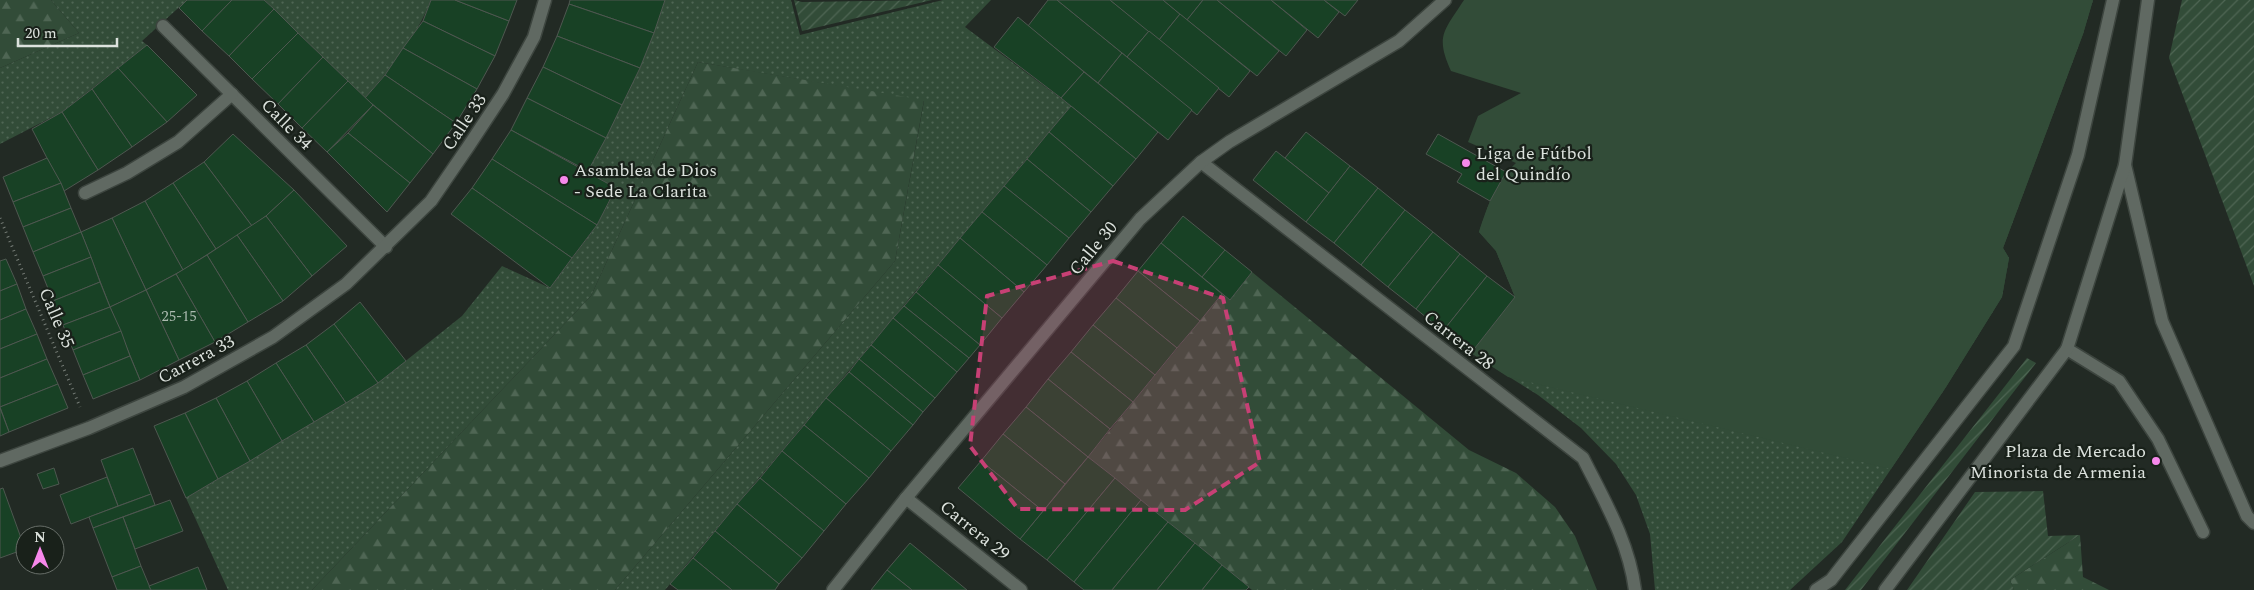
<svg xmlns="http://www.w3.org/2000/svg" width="2254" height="590" viewBox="0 0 2254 590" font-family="Spectral,serif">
	<defs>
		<pattern id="grass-dots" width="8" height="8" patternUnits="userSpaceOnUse" patternTransform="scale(1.25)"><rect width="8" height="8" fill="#324c38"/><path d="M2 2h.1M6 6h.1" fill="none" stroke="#4f6654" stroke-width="1.8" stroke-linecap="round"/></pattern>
		<pattern id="forest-firs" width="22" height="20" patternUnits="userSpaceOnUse" patternTransform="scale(1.25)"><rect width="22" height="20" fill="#324c38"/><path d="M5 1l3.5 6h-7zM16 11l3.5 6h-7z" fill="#4f6654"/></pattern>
		<pattern id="garden-furrows" width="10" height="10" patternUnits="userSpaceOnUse" patternTransform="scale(1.25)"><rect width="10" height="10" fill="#324c38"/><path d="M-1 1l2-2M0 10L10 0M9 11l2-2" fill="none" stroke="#4f6654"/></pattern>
	</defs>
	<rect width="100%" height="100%" fill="#222a24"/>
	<g fill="url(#grass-dots)">
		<polygon points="51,0 187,0 142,41 147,45 62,112 0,144 0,68 79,33"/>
		<path d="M264 0H431C417 36 390 69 365 98Z"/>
		<polygon points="665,0 791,0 800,35 943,0 991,0 965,27 1071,106 665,590 615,590 895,261 924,101 698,62 591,296 312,590 228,590 186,498 378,383 462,316 502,266 550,288 597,225 616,189 588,171 640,68"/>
		<polygon points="2093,0 2083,34 2003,248 2009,258 2002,297 1946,387 1842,542 1790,590 1655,590 1650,534 1636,495 1616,464 1581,428 1538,395 1471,353 1515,297 1496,251 1479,232 1490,201"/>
	</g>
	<g fill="url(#forest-firs)">
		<polygon points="0,0 51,0 79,33 0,68"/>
		<polygon points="698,62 924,100 895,261 615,590 312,590 591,296"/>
		<polygon points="1252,272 1469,450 1516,473 1555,507 1575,536 1597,590 1252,590 1088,457 1222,294 1230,300"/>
		<polygon points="2080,535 2083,577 2109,590 2014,590 2010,580"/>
	</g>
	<g fill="url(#garden-furrows)">
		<polygon points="794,0 802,2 932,0 802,31"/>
		<polygon points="2182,0 2254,0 2254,286 2169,58"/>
		<polygon points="2027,358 2036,363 1861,590 1845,590"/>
		<polygon points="2043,491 2048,536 2080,535 2010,580 2014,590 1907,590 1975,492"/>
	</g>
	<path fill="#324c38" d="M1464 0H2093L2083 34 2003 248 2009 258 2002 297 1946 387 1891 469 1508 377 1471 353 1515 297 1496 251 1479 232C1487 207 1496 181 1516 163L1468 142 1478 116 1521 93 1451 71C1435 36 1444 31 1464 0Z"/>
	<g fill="#184125" stroke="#4e5750">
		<polygon points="187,0 232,0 202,31 179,8"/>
		<polygon points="232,0 264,0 274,9 229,56 202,31"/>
		<polygon points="431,0 455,0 509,21 495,56 423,21"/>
		<polygon points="455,0 517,0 509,21"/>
		<polygon points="570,0 665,0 654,33 569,4"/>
		<polygon points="1048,0 1057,0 1122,53 1098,83 1028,26"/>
		<polygon points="1057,0 1110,0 1149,31 1127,57"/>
		<polygon points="1110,0 1163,0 1180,14 1159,40"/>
		<polygon points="1163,0 1203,0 1187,20"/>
		<polygon points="1203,0 1217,0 1279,51 1257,76 1187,20"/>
		<polygon points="1217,0 1271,0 1307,30 1286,56"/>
		<polygon points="1271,0 1324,0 1339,12 1318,38"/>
		<polygon points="1324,0 1358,0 1345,16"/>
		<polygon points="569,4 654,33 640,68 557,36"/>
		<polygon points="274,9 298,33 252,79 229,56"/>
		<polygon points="1180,14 1250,71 1229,97 1159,40"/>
		<polygon points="1018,17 1084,72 1061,98 994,47"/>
		<polygon points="423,21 495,56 477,89 403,48"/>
		<polygon points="1149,31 1219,88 1197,115 1127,57"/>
		<polygon points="298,33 323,57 278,104 252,79"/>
		<polygon points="557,36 640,68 622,105 543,67"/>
		<polygon points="147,45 197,95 167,122 118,68"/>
		<polygon points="403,48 477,89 456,123 385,75"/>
		<polygon points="1122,53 1192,110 1168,140 1098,83"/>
		<polygon points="323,57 348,81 302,128 278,104"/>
		<polygon points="543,67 622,105 606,138 527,98"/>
		<polygon points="118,68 167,122 132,147 92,89"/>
		<polygon points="1084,72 1158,132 1136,159 1061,98"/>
		<polygon points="385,75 456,123 433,154 365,98"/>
		<polygon points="348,81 373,105 327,152 302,128"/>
		<polygon points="92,89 132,147 98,170 62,112"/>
		<polygon points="527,98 606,138 588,171 511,130"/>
		<polygon points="373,105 433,154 410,183 348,133"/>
		<polygon points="1071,106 1136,159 1113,186 1049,132"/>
		<polygon points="62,112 98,170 64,191 32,129"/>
		<polygon points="511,130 616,188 597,225 492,159"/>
		<polygon points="1049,132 1113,186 1091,212 1027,159"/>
		<polygon points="1306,132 1350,166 1329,193 1285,158"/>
		<polygon points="348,133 410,183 387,212 327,152"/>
		<polygon points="233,134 294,190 266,216 252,226 204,162"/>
		<polygon points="1438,134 1506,172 1490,201 1457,182 1462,174 1426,154"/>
		<polygon points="1276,151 1329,193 1306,222 1253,180"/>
		<polygon points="47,158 61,183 13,202 3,177"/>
		<polygon points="492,159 597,225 572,258 472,188"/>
		<polygon points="1027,159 1091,212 1069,238 1004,186"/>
		<polygon points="204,162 252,226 216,249 173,183"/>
		<polygon points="1350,166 1378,188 1334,243 1306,222"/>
		<polygon points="61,183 71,208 23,227 13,202"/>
		<polygon points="173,183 216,249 183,270 145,201"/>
		<polygon points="1004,186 1069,238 1047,265 982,212"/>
		<polygon points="472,188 572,258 550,288 451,214"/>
		<polygon points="1378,188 1405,210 1361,265 1334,243"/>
		<polygon points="294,190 347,246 312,276 266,216"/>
		<polygon points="145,201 183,270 146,290 112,218"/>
		<polygon points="71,208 81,232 33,252 23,227"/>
		<polygon points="1405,210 1433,232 1388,287 1361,265"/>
		<polygon points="982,212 1047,265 1024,292 960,238"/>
		<polygon points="266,216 312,276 283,301 237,235"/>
		<polygon points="1183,216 1225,250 1202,277 1161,243"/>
		<polygon points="112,218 146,290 110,307 81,232"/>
		<polygon points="81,232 91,257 43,276 33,252"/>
		<polygon points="1433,232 1460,254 1416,309 1388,287"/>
		<polygon points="237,235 283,301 248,322 207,255"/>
		<polygon points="960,238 1024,292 1002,318 938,265"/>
		<polygon points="1161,243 1222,294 1200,321 1138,271"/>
		<polygon points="1225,250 1252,272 1230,300 1202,277"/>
		<polygon points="1460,254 1487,276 1443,331 1416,309"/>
		<polygon points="207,255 248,322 215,342 176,274"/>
		<polygon points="91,257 100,282 53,301 43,276"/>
		<polygon points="6,259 17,284 0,291 0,261"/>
		<polygon points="938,265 1002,318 980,345 916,292"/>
		<polygon points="1138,271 1200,321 1177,348 1116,298"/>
		<polygon points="176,274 215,342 179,360 146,290"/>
		<polygon points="1487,276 1515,297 1471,353 1443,331"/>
		<polygon points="100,282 110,307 63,325 53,301"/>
		<polygon points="17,284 26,309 0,320 0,291"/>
		<polygon points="146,290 179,360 140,380 110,307"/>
		<polygon points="916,292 980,345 969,358 904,306"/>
		<polygon points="1116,298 1177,348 1155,375 1093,325"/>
		<polygon points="360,302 406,361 378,383 334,324"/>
		<polygon points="904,306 969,358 957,372 893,318"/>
		<polygon points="110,307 121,331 73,350 63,325"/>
		<polygon points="26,309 37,334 0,349 0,320"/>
		<polygon points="893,318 957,372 935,398 871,345"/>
		<polygon points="334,324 378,383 346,403 306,345"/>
		<polygon points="1093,325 1155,375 1133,402 1071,352"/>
		<polygon points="121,331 130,356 83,375 73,350"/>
		<polygon points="37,334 47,359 0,378 0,349"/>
		<polygon points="306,345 346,403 314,422 276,363"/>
		<polygon points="871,345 935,398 923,412 859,359"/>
		<polygon points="1071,352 1133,402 1110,429 1048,379"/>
		<polygon points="130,356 140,380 93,399 83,375"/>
		<polygon points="47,359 58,384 0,407 0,378"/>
		<polygon points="859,359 923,412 913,425 849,372"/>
		<polygon points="276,363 314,422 282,441 247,381"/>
		<polygon points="849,372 913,425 891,451 826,398"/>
		<polygon points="1048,379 1110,429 1088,457 1026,407"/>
		<polygon points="247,381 282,441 250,461 216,398"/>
		<polygon points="58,384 68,408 9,432 0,407"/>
		<polygon points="216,398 250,461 218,479 185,413"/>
		<polygon points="826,398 891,451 869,478 804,425"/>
		<polygon points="1026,407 1088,457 1065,484 1003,434"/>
		<polygon points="0,408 9,432 0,436"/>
		<polygon points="185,413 218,479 186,498 154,426"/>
		<polygon points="804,425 869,478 846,504 782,451"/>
		<polygon points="1003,434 1065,484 1043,511 981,461"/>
		<polygon points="133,448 151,494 118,506 101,460"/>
		<polygon points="782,451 846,504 824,531 760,478"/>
		<polygon points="1088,457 1115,478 1047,560 1020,539"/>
		<polygon points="981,461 1043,511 1020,539 958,488"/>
		<polygon points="54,468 59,484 43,489 37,474"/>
		<polygon points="107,477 118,506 71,524 60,495"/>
		<polygon points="760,478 824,531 802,558 737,504"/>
		<polygon points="1115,478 1141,500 1074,582 1047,560"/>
		<polygon points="3,488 25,549 0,558 0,489"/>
		<polygon points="151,494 155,505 93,528 89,517"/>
		<polygon points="170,500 183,531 135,549 123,517"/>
		<polygon points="1141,500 1168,522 1112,590 1084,590 1074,582"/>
		<polygon points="737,504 802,558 779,584 715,531"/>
		<polygon points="123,517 141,566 112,577 93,528"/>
		<polygon points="1168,522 1195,543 1157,590 1112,590"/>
		<polygon points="715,531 779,584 775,590 732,590 693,558"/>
		<polygon points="910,543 967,590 912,590 887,570"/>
		<polygon points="1195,543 1222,565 1202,590 1157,590"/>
		<polygon points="693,558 732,590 678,590 670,584"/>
		<polygon points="1222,565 1249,587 1246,590 1202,590"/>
		<polygon points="141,566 151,590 117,590 112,577"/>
		<polygon points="198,567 207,590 151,590 149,586"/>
		<polygon points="887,570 912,590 871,590"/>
	</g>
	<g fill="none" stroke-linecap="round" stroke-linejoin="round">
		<defs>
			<g id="minor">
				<polyline points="163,26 386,247"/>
				<path d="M1201 162 1583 458C1604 500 1629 542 1635 590"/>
				<polyline points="2125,165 2162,321 2247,516 2254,523"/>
				<polyline points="85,193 127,173 178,142 232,94"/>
				<polyline points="2067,349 2119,381 2158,439 2203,532"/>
				<polyline points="0,461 89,428 184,387 273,337 346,284 431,201 468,147 503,94 534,37 545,0"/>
				<polyline points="906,498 1021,590"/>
				<polyline points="833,590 906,498 1140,219 1201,162 1229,142 1399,41 1445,0"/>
				<polyline points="1816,590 1831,580 2014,346 2078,155 2113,0"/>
				<polyline points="1885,590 2067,349 2125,165 2148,0"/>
			</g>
		</defs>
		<use href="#minor" stroke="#3d453f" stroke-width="15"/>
		<polyline stroke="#767d77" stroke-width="3" stroke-dasharray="1 4" stroke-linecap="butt" points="0,218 80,407"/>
		<use href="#minor" stroke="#606962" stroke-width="12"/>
	</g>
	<path fill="#c74075" fill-opacity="0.2" stroke="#c74075" stroke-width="4" stroke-dasharray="10 6" stroke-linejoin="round" d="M1113 261 1223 298 1260 462 1185 510 1018 509 970 446 987 296Z"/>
	<g fill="#f788eb" stroke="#19211a" stroke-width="2">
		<circle cx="1466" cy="163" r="5"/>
		<circle cx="564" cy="180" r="5"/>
		<circle cx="2156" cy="461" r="5"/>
	</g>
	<g text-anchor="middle" stroke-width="4.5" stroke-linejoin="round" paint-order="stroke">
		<g font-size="15" fill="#abbaaf">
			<text x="179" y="321">25-15</text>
		</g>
		<g font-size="18" fill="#dce2dd" stroke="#19211a">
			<text transform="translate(464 122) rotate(-56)" y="6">Calle 33</text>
			<text transform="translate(287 124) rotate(45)" y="6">Calle 34</text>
			<text transform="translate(1093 248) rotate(-50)" y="6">Calle 30</text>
			<text transform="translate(57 318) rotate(67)" y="6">Calle 35</text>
			<text transform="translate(1459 340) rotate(38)" y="6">Carrera 28</text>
			<text transform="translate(196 359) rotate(-28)" y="6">Carrera 33</text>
			<text transform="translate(975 530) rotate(39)" y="6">Carrera 29</text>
		</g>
		<g font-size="18" fill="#dce2dd" stroke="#19211a" text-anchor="start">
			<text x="1476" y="159">Liga de Fútbol<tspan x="1476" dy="21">del Quindío</tspan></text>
			<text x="574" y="176">Asamblea de Dios<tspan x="574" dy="21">- Sede La Clarita</tspan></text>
			<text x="2146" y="457" text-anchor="end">Plaza de Mercado<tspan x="2146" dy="21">Minorista de Armenia</tspan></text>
		</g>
	</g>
	<g transform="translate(40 550)"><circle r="24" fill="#19211a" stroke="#676e68"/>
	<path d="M0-4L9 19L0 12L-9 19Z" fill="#f788eb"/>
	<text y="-8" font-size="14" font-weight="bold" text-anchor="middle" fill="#dce2dd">N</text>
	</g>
	<path d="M18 38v8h99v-8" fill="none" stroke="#dce2dd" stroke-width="2.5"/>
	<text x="25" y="38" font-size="15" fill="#dce2dd" stroke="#19211a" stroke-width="4" paint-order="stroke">20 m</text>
</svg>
